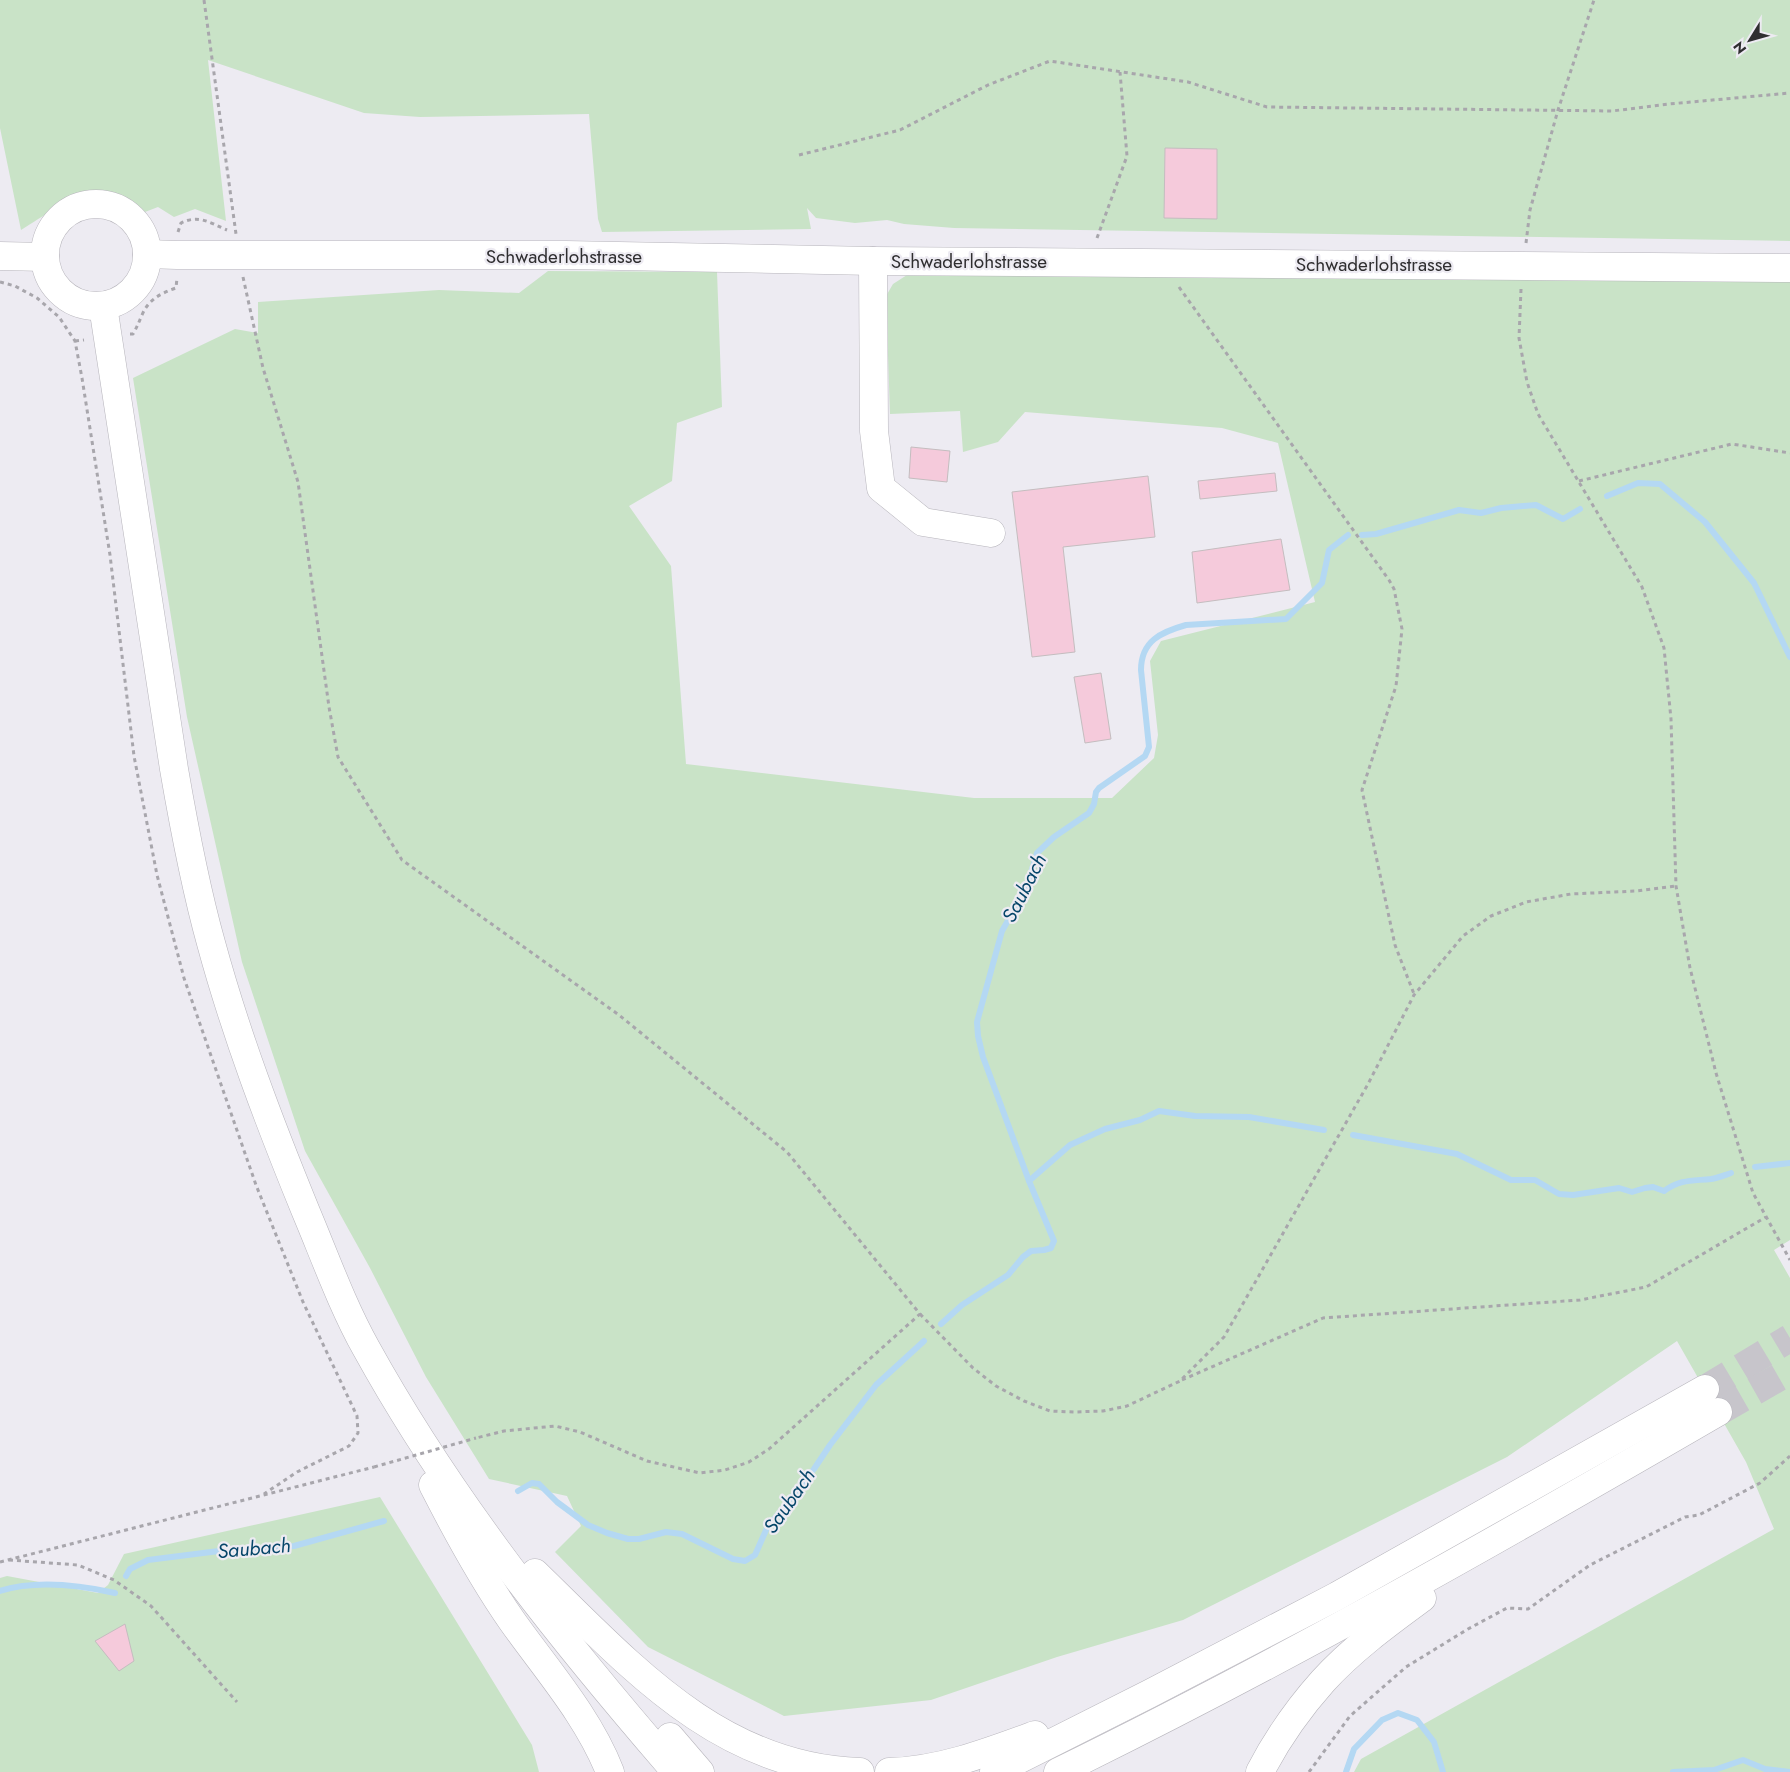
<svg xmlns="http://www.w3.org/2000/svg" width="1790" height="1772" viewBox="0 0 1790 1772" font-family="Jost,sans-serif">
	<rect width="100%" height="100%" fill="#edebf2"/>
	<g fill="#c9e3c7">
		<path d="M0 0H1790V241L954 228 904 224 887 220 855 223 816 218 807 208 811 229 602 232 598 219 589 114 420 117 364 113 208 60 226 221 195 209 174 217 158 207 145 212C134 207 121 200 109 197 80 190 45 215 21 230L0 128Z"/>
		<polygon points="548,271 717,272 722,407 677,423 672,481 629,506 671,566 686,764 974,798 1112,798 1154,758 1158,735 1150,661 1161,641 1315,602 1278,443 1222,428 1025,412 998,442 963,452 960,411 890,414 886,296 893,284 907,275 1790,282 1790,1240 1774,1250 1790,1278 1790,1772 1354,1772 1361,1759 1774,1529 1746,1462 1677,1341 1507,1457 1183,1620 1057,1657 931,1700 784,1716 648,1647 555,1552 581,1526 567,1496 489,1479 426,1377 370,1268 305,1151 242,962 187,717 133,378 235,329 258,333 258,302 439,290 519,293"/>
		<polygon points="380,1497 532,1745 539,1772 0,1772 0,1578 7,1576 98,1593 108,1585 124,1554"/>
	</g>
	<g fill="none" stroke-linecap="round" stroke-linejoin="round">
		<g stroke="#b4d8f3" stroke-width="6">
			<polyline points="1607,496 1638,483 1660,484 1705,522 1754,583 1790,657"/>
			<polyline points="1362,535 1376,534 1459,510 1481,513 1501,508 1536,505 1563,519 1580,509"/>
			<path d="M1353 1135 1457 1154 1511 1180H1535L1559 1194 1573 1195 1619 1188 1632 1192 1645 1188 1653 1187 1664 1191C1681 1179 1692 1181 1711 1179 1718 1178 1725 1175 1731 1173"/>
			<polyline points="1755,1167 1790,1163"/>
			<path d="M1029 1181 983 1057 978 1036 977 1022 1002 931 1026 889 1037 853 1054 837 1089 813 1094 804 1096 792 1099 788 1145 756 1149 747 1141 670C1141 641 1161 632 1186 625L1286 619 1322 583 1329 550 1348 535"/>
			<polyline points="941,1324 962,1305 1008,1275 1023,1257 1031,1251 1044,1250 1051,1248 1054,1241 1029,1181 1070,1145 1105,1129 1140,1120 1159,1111 1195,1116 1249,1117 1324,1130"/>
			<polyline points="518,1491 532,1483 539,1484 557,1502 588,1525 607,1533 628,1539 639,1539 666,1532 682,1534 733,1559 745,1561 755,1555 767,1528 814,1469 830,1445 876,1385 924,1341"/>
			<polyline points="126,1576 130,1569 148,1560 219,1551 294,1546 384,1521"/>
			<path d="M0 1591C35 1580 79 1585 115 1593"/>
			<polyline points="1346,1772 1354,1749 1382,1720 1398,1713 1417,1720 1434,1742 1443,1772"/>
			<polyline points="1673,1772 1714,1770 1743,1760 1765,1769 1790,1772"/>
		</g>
	</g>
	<g fill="#f5cadb" stroke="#c4bdbf">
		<polygon points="1165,148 1217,149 1217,219 1164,218"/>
		<polygon points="911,447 950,451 947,482 909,478"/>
		<polygon points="1275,473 1277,491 1200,499 1198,481"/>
		<polygon points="1148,476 1155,537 1063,547 1075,652 1032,657 1012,492"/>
		<polygon points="1281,539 1290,590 1197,603 1192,552"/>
		<polygon points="1101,673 1111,739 1085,743 1074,677"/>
		<polygon points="125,1624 134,1661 119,1671 95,1641"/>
	</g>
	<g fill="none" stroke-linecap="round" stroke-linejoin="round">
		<g stroke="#c7c5cb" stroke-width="28" stroke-dasharray="28 14" stroke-linecap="butt">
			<polyline points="1705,1389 1790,1338"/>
			<polyline points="1718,1412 1790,1371"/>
		</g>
		<defs>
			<polyline id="minor" points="873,261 874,431 881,488 923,522 991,533"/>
			<g id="major">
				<circle cx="96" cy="255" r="51"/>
				<polyline points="147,254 177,255 566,255 873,261 1790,268"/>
				<polyline points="0,256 45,257"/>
			</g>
			<g id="highway">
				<path d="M103 306 174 769C184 827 195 886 211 943 236 1035 270 1124 306 1212 325 1257 342 1305 366 1348 451 1502 561 1639 676 1772"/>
				<path d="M433 1485C457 1532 482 1578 512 1621 546 1669 588 1716 610 1772"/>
				<path d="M535 1573C629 1664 719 1768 860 1772"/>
				<polyline points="670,1737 700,1772"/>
				<path d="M889 1772C939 1771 989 1752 1035 1735"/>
				<polyline points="994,1772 1149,1694 1337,1596 1705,1389"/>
				<path d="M1058 1772C1283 1662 1501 1538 1718 1412"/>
				<path d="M1260 1772C1277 1739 1298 1709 1323 1681 1352 1649 1388 1623 1422 1598"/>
			</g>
		</defs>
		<use href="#minor" stroke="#b7b5bc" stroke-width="29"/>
		<use href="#major" stroke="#b7b5bc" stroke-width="29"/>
		<use href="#highway" stroke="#b7b5bc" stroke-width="29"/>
		<g stroke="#a8a6ac" stroke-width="3" stroke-dasharray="4 4" stroke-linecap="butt">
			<polyline points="204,0 236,234"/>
			<polyline points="799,155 900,130 988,85 1050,61 1188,82 1267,107 1612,111 1669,104 1790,93"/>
			<path d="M178 232 181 223C199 214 210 223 227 230"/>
			<polyline points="1097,238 1127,156 1120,72"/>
			<polyline points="1526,243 1530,210 1558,110 1594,0"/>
			<polyline points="243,277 263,368 298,482 329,707 338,757 402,860 619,1015 787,1152 920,1314 769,1449 749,1462 725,1470 700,1473 647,1461 580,1432 555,1426 504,1431 476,1438"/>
			<polyline points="0,282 15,286 37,298 59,317 75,341 82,378 110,555 134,756 157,875 184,978 256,1185 303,1302 357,1416 358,1433 349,1446 297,1472 264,1494"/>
			<polyline points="1179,287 1389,580 1394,589 1402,629 1396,686 1362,790 1395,945 1414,994"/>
			<polyline points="1521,289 1519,338 1527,382 1538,414 1642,587 1664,648 1671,719 1676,886 1690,968 1716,1073 1753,1193 1790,1260"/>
			<path d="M130 334H133C137 327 139 322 142 315 148 300 161 293 176 288L177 278"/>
			<polyline points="75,341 84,340"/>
			<polyline points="1579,481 1732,444 1790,453"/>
			<polyline points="920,1314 973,1368 996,1386 1024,1401 1050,1411 1074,1412 1103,1411 1127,1406 1180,1381 1224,1337 1368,1084 1414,995 1463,936 1491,916 1526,902 1571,894 1636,891 1676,886"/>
			<polyline points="1182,1380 1323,1318 1580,1300 1646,1287 1766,1217"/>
			<polyline points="9,1560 78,1565 114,1580 151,1606 237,1702"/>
			<polyline points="0,1562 374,1467"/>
			<polyline points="1309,1772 1350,1716 1406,1667 1468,1629 1507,1608 1528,1609 1590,1565 1685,1517 1699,1515 1760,1483 1790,1456"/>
		</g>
		<use href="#minor" stroke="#fff" stroke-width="28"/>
		<use href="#major" stroke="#fff" stroke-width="28"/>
		<use href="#highway" stroke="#fff" stroke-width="28"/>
		<polyline stroke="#a8a6ac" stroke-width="3" stroke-dasharray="4 4" stroke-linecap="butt" points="374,1467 476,1438"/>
	</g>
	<g text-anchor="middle" stroke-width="4.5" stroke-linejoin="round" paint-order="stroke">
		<g font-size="19" fill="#2f2e30" stroke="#edebf2">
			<text x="564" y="263">Schwaderlohstrasse</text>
			<text x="969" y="268">Schwaderlohstrasse</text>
			<text x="1374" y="271">Schwaderlohstrasse</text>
		</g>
		<g font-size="20" font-style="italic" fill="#054569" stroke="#edebf2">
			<text transform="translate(1024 888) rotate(-63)" y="7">Saubach</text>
			<text transform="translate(789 1501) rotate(-55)" y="7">Saubach</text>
			<text transform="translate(254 1548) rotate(-5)" y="7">Saubach</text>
		</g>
	</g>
	<g transform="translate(1750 40) rotate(233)" stroke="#edebf2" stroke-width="4" paint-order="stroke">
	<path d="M0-4L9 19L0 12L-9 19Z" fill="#2f2e30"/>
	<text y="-8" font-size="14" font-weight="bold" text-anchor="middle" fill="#2f2e30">N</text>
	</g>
</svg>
